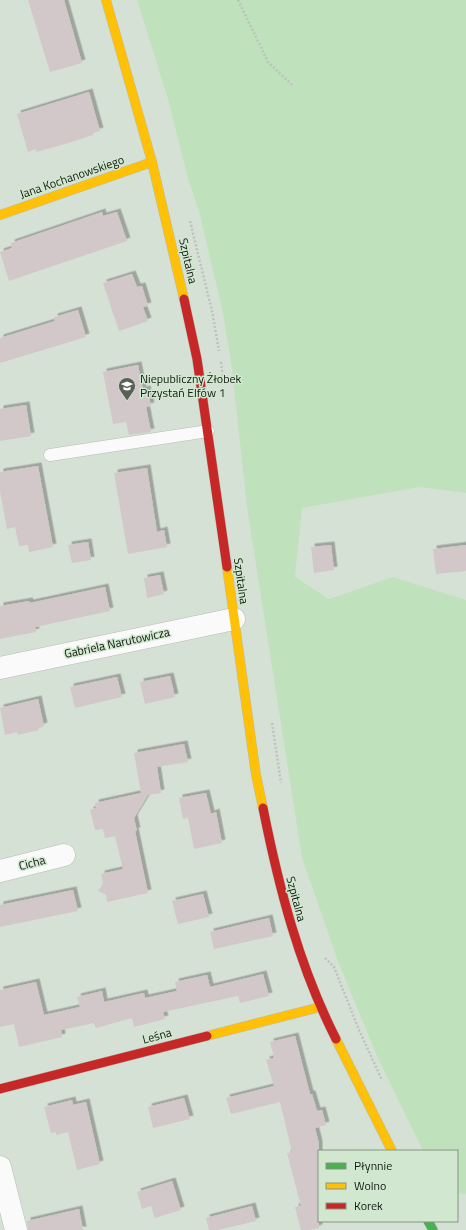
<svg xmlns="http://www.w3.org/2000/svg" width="466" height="1230" viewBox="0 0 466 1230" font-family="'Titillium Web',sans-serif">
	<defs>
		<filter id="shadow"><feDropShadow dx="3.5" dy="-3.5" stdDeviation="0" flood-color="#0004"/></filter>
	</defs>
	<rect width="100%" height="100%" fill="#d6e1d5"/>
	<polygon fill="#bfe2bc" points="137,0 466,0 466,493 419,487 302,508 295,577 329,599 393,577 466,600 466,1194 457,1193 457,1151 423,1151 377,1056 339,964 302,858 247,507 232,369 223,313 199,211 189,182 168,99"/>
	<g fill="#d2c7c9" filter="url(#shadow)">
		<polygon points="28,0 64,0 82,63 50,72"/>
		<polygon points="89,92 100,131 93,133 93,135 65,144 36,152 36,149 28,152 17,114"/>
		<polygon points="102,212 103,216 117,212 127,241 9,281 0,252 12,248 11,243"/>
		<polygon points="132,274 137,287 142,286 148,306 143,307 148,321 119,331 103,283"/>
		<polygon points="78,310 86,337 0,363 0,338 55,321 54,317"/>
		<polygon points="138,365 143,390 147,389 151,406 146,407 151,432 129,435 126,422 113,424 103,372"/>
		<polygon points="26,405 31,436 0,441 0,409"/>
		<polygon points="38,466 53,547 29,552 28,545 19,546 15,527 7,529 0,491 0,472"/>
		<polygon points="147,468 157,532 164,530 167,547 128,554 114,473"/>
		<polygon points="88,542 91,560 72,563 68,545"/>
		<polygon points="331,545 334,570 314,573 311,547"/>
		<polygon points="466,545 466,571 436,574 433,549"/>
		<polygon points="160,575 164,594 147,598 144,578"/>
		<polygon points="105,587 110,611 35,627 36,632 0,639 0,606 29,601 30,603"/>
		<polygon points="170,676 175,697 145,704 140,682"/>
		<polygon points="117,677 122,697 75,708 70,687"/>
		<polygon points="38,699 44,726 38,728 39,730 18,735 17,732 5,735 0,708"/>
		<polygon points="184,744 188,762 157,767 161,793 148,795 134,818 137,831 135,831 148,893 107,902 106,895 98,891 103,884 101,874 123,869 115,836 105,838 103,829 95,830 90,810 96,808 95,803 141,793 134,753"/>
		<polygon points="206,793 211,814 216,812 222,843 194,849 188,818 183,819 179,798"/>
		<polygon points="73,890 78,911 0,927 0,905"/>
		<polygon points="203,894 209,917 178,924 172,901"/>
		<polygon points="269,918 273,936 214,949 210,932"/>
		<polygon points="263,974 269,996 240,1003 238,996 163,1012 165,1019 134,1027 132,1018 96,1028 94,1023 61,1030 62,1037 19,1047 14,1024 0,1027 0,990 36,982 44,1015 80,1007 77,997 102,991 104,1002 144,993 145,998 177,991 175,982 207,975 210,987"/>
		<polygon points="295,1036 310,1094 312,1094 317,1111 322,1110 326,1125 315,1128 319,1144 319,1228 310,1230 301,1230 295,1207 301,1206 287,1153 292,1152 280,1102 231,1114 226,1098 274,1086 266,1060 274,1058 270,1042"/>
		<polygon points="184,1098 190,1119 153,1128 148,1107"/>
		<polygon points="72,1100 73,1105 86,1102 100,1164 77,1170 68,1132 56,1135 56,1132 51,1133 44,1107"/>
		<polygon points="172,1181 181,1210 155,1218 151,1206 142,1209 137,1192"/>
		<polygon points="252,1206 256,1221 218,1230 209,1230 206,1218"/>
		<polygon points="79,1209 83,1230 28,1230 27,1221"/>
	</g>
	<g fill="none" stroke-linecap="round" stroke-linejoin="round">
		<defs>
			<polyline id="lane" points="50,455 208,431"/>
			<g id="street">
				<polyline points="0,668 234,619"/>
				<polyline points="0,871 64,855"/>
				<polyline points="0,1167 16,1230"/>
			</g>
			<polyline id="fast" points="428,1221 433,1230"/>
			<g id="slow">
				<polyline points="106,0 152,162 184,299"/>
				<polyline points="0,215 152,162"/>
				<polyline points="227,567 256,775 263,808"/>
				<polyline points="207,1036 320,1007"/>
				<polyline points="336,1039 392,1151"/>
			</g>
			<g id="jam">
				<polyline points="184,299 197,359 227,567"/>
				<path d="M263 808C279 888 299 966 336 1039"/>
				<polyline points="0,1089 207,1036"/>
			</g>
		</defs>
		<use href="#lane" stroke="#b4bdb3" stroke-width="13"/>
		<use href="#street" stroke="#b4bdb3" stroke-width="23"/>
		<use href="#fast" stroke="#b4bdb3" stroke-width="10"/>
		<use href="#slow" stroke="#b4bdb3" stroke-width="10"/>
		<use href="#jam" stroke="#b4bdb3" stroke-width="10"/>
		<g stroke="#bdc2bd" stroke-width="2.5" stroke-dasharray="2 2" stroke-linecap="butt">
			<polyline points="238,0 268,62 292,85"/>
			<polyline points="190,221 212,311 219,351"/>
			<polyline points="221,362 224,385"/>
			<polyline points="272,723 281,783"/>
			<polyline points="325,958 334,967 359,1030 382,1080"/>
		</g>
		<use href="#lane" stroke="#f9faf9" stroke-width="12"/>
		<use href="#street" stroke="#f9faf9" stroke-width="22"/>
		<use href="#fast" stroke="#4caf50" stroke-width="9"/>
		<use href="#slow" stroke="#ffc107" stroke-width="9"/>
		<use href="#jam" stroke="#c62828" stroke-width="9"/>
	</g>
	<defs>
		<symbol id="school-pin" viewBox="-11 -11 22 30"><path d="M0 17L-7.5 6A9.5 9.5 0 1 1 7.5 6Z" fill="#586057" stroke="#d1e7cf"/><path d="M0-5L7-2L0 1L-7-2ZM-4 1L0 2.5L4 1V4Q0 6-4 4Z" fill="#fff"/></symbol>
	</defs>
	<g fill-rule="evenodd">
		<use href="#school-pin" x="117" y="376" width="20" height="27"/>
	</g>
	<g text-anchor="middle" stroke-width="3" stroke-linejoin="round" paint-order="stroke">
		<g font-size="12" fill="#141b13" stroke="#d1e7cf">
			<text transform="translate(72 177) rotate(-19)" y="4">Jana Kochanowskiego</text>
			<text transform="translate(188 261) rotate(77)" y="4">Szpitalna</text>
			<text transform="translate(241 581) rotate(82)" y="4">Szpitalna</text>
			<text transform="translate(117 643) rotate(-12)" y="4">Gabriela Narutowicza</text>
			<text transform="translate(32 863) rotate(-14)" y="4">Cicha</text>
			<text transform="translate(296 899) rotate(75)" y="4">Szpitalna</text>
			<text transform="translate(157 1036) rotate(-15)" y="4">Leśna</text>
		</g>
		<g font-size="12" fill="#141b13" stroke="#d1e7cf" text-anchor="start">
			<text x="140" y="383">Niepubliczny Żłobek<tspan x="140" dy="14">Przystań Elfów 1</tspan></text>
		</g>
	</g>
	<rect x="318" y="1150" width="140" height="72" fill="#d1e7cf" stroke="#859584"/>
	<rect x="326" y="1163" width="20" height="6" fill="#4caf50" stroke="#859584"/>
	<text x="354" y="1170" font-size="12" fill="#141b13">Płynnie</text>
	<rect x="326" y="1183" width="20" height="6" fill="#ffc107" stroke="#859584"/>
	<text x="354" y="1190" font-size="12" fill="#141b13">Wolno</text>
	<rect x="326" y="1203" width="20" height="6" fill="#c62828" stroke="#859584"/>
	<text x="354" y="1210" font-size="12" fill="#141b13">Korek</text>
</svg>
